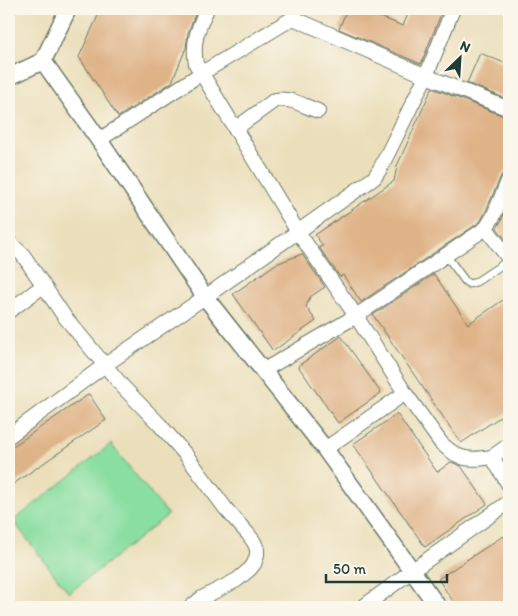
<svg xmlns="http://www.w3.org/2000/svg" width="518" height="616" viewBox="0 0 518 616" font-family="Itim,sans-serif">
	<rect width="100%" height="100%" fill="#fbf7ec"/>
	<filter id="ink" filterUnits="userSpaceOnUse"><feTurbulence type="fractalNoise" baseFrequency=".02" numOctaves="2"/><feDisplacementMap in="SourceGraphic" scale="10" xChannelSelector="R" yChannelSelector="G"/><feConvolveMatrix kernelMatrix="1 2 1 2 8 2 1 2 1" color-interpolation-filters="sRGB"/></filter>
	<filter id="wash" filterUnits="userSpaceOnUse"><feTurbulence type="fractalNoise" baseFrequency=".0096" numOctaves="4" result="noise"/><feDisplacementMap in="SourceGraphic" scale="20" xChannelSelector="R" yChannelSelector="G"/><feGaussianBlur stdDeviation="1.12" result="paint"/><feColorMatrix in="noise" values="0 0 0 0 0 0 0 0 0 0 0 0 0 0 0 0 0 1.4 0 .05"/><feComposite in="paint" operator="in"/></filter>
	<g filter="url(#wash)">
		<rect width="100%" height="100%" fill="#ebdfbb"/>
		<polygon fill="#89dea0" stroke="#548e6a" points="111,444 168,515 69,593 13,521"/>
		<g id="blocks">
			<g fill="#dfb388">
				<polygon points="101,9 197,9 188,33 186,48 172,82 118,117 79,57"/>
				<polygon points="347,9 360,9 403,26 410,9 443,9 421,64 339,29"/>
				<polygon points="480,53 509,65 509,100 467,83"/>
				<polygon points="432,88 509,118 509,170 504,172 501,176 485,213 480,222 361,302 343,275 340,277 319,247 323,246 315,235 394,181 397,166"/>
				<polygon points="509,201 509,244 497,228 501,221"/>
				<polygon points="302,254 325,287 310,297 306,307 316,321 273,351 233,294 276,264"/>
				<polygon points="434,274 468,324 509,296 509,411 461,443 373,315"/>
				<polygon points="341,336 381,393 338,423 298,366"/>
				<polygon points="89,394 106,420 9,487 9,449"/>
				<polygon points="397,414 437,472 451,462 461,466 487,504 425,547 353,444"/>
				<polygon points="503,536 509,546 509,607 457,607 438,579"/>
			</g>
		</g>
	</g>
	<g filter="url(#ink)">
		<use href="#blocks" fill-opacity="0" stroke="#667663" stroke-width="1"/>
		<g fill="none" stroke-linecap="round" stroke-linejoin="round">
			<defs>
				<polyline id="service" points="446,255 465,281 469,284 476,282 509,260"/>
				<g id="minor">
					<path d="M207 9C198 28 192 42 196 64L298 232 356 316 405 393 441 443C459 460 468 461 492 457"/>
					<polyline points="297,9 293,18 426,76 509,109"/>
					<path d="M235 129 275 100C290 97 304 106 318 111"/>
					<polyline points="99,140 202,73 293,18"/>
					<polyline points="509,179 493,217 486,228 509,259"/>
					<polyline points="9,242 23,255 64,316 124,388 160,425 186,455 226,509 248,534 254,542 257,549 257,555 254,564 250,569 237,580 202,598 191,607"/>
					<polyline points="9,311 43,286"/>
					<polyline points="264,370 356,316 486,228"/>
					<polyline points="9,436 105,365 205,297 374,178 380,169 388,153 426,76 453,9"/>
					<polyline points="509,445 492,457 509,485"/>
					<polyline points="325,449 405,393"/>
					<polyline points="363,607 413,570 509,502"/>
				</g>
				<g id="tertiary">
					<polyline points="43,61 99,140 205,297 325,449 438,607"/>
					<polyline points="9,77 43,61 68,9"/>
				</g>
			</defs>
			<use href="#service" stroke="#667663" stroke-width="9"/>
			<use href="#minor" stroke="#667663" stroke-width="16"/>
			<use href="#tertiary" stroke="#667663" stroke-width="19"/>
			<use href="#service" stroke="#fff" stroke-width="7"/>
			<use href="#minor" stroke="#fff" stroke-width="14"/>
			<use href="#tertiary" stroke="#fff" stroke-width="16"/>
		</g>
	</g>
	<rect width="518" height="616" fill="none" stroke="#fbf7ec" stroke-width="30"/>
	<g transform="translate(460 58) rotate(25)" stroke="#fbf7ec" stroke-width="4" paint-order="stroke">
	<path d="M0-4L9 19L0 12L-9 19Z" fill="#1f3d34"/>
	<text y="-8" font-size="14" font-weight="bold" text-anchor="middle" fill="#1f3d34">N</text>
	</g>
	<path d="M326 574v8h121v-8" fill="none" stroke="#1f3d34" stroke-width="2.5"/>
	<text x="333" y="574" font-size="15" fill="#1f3d34" stroke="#fbf7ec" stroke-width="4" paint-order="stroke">50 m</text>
</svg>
